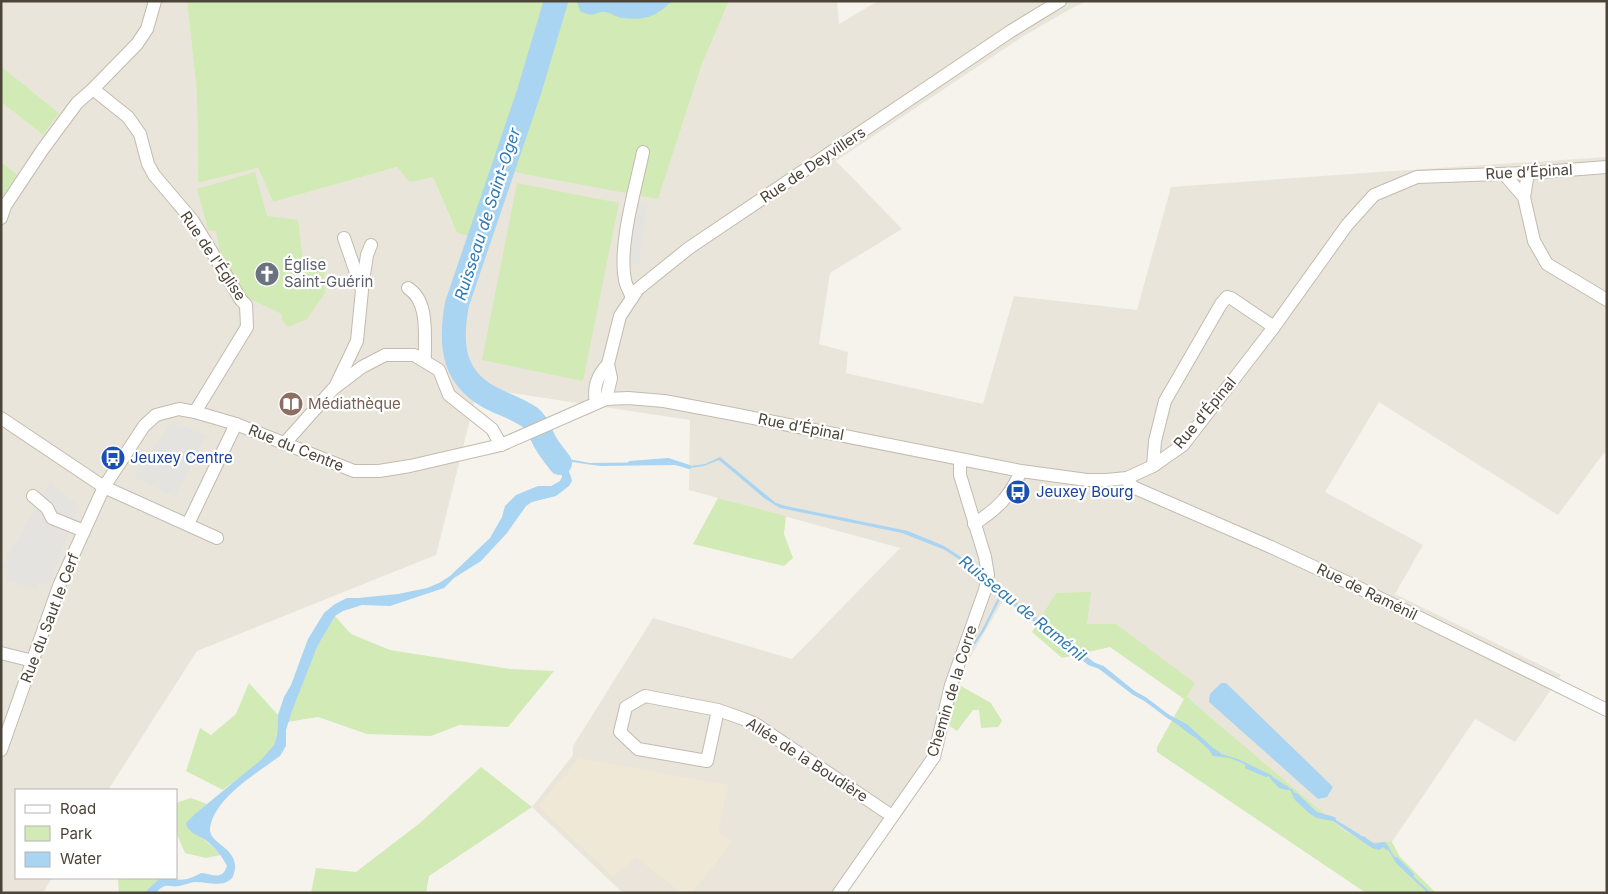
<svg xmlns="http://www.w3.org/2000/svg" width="1608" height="894" viewBox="0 0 1608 894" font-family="Inter,sans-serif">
	<rect width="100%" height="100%" fill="#f6f3ec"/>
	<polygon fill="#eae5da" points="1,1 187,1 197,94 198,183 258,168 273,202 397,167 433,177 457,233 475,238 496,170 508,171 658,198 702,64 729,1 837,1 839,24 878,1 1087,1 1072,8 1022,37 836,161 902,229 830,273 819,344 848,352 846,373 983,404 1014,296 1137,310 1171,187 1378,172 1607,157 1607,452 1603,454 1558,515 1379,402 1325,492 1423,545 1395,594 1561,675 1515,742 1475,719 1392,842 1372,842 1346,832 1196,705 1187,696 1194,683 1116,625 1087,624 1056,593 1038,624 1005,601 1002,602 964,668 947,723 932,754 835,893 623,893 532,807 573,755 573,746 653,618 792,659 900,548 689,490 690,420 478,388 436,555 197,651 108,790 16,790 16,878 52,878 43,893 1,893 1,195 4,196 18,175 1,162 1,102 43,135 59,113 1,66"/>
	<polygon fill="#efe8d6" points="579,758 728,785 718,831 732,842 692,893 681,893 636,857 613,877 538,806"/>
	<g fill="#d2eab5">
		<polygon points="187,1 552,1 548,24 556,23 564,1 729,1 702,64 658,199 508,171 521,132 510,130 475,238 457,233 433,177 410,182 397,167 273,202 258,168 198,183 197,94"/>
		<polygon points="1,66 59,113 43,135 1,102"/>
		<polygon points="1,162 18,175 4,196 1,195"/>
		<polygon points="255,172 267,216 298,220 303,262 324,257 325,293 307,319 288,327 282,320 282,314 244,296 222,261 216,231 208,230 197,189"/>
		<polygon points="517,183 619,203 583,381 482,360"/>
		<polygon points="718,498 786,516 784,534 793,558 784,566 693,544"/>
		<polygon points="1091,592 1087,624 1116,624 1195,683 1187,696 1196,705 1346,832 1372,842 1392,842 1400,857 1436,893 1366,893 1157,752 1157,747 1184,699 1110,647 1062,658 1032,632 1056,593"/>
		<polygon points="335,616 351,634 390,650 510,669 554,671 508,727 459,725 431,736 367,734 318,717 287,722 317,647"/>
		<path d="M249 683 278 715C277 724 278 733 275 742 269 760 238 778 223 790L186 771 200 728 211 735 236 714Z"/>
		<polygon points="959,685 991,703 1002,721 998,727 981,728 979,710 973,710 957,731 947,724 944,746 930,774 844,893 947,723"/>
		<polygon points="481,767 532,807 429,876 426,893 311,893 316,868 356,872 420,823"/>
		<polygon points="191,798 207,804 196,813 204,839 221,855 206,858 185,853 176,832 176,803"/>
		<polygon points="120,878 160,878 144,893 119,893 118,881"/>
	</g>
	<g fill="#e5e3e0">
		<polygon points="638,202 648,204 641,244 640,265 630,264 634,218"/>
		<polygon points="172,422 206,435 176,497 134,477"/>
		<polygon points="50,483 76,504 77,512 49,585 39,582 36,590 6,580 10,571 2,567"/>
	</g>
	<g fill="#a9d4f2">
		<polygon points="552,1 562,1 556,23 547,24"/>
		<path d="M577 1H672C657 16 645 21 623 18 617 18 612 13 605 12 594 11 596 19 580 11Z"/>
		<polygon points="510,130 521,131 508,171 496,170"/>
		<path d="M547 435 563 458 590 463 666 462 691 466 705 464 720 457 776 503 786 506 908 531 944 546 981 570 990 581 1021 606 1134 693 1145 699 1169 717 1186 726 1194 734 1207 742 1214 752 1238 759 1271 775 1280 786 1292 789 1298 798 1309 810 1316 814 1331 817 1359 834 1371 845 1378 846 1387 845 1398 862 1431 893H1428L1397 864 1387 848 1384 847 1379 850 1372 848 1333 821 1317 818 1310 814 1295 800 1290 790 1279 788 1268 776 1240 762 1230 758 1213 756C1209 752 1209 747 1205 743 1201 739 1196 738 1191 735 1173 721 1154 705 1132 694L1002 595 984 631 958 669 959 664 982 630 1000 594 987 588 980 575 975 570 945 550 902 533 780 508 764 498 719 460 704 466 691 468 674 465 600 466 565 461 571 477 572 481 569 486 556 496 532 502 526 506 507 533 481 561 454 578 444 588 390 606 362 605 343 611 335 616 317 647 292 711 286 730V746L280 756C257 773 213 799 210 829 209 844 237 847 235 869 234 872 234 877 231 879 222 888 205 881 194 882 189 883 185 885 179 886 168 888 166 881 156 893H144L160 878C180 878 181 884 201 873 213 874 222 881 227 866 222 856 216 849 207 841 200 835 188 834 186 823L196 813 261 760 274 745 277 735 278 715 284 697 291 685 308 639 324 613 335 604 347 598H358L398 594 427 588 439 583 450 576 490 538 502 517 505 506 516 495 538 486H551L560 481 562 477 561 471 543 452 536 440Z"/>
		<polygon points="1221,683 1226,683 1333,787 1327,797 1318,799 1209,702 1210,694"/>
	</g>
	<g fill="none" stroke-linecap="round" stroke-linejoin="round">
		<g stroke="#a9d4f2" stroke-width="4">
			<polyline points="630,463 668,460 689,467"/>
			<polyline points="993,587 1089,663 1103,668 1134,693 1145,699 1169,717 1186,726 1211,749 1219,754"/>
			<polyline points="1247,767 1266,775"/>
			<polyline points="1274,780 1284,787 1287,788"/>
			<polyline points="1296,795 1316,814 1334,819"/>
			<polyline points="1363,838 1374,846 1384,844 1387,848"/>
			<polyline points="1396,859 1412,875"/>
		</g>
		<path stroke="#a9d4f2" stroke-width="24" d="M556 1 529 92 457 304C449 347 453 381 497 401 508 406 520 410 531 418 538 424 539 430 543 438 547 447 554 455 560 463"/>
		<defs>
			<g id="minor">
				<polyline points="93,89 128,117 140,134 148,164 154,175 193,221 241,300 246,305 247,327 195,412"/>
				<polyline points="1504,174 1524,197 1528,173"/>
				<polyline points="1524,197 1534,241 1547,264 1607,300"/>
				<polyline points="1,218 5,206 43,149 77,103 93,89 137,44 147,29 155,1"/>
				<polyline points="362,288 367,255 371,245"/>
				<path d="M408 288C430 302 424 337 425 360"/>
				<path d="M632 298C630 292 626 286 625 280 618 246 636 186 643 152"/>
				<polyline points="335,387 357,341 362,290 344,238"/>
				<polyline points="606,399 611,378 608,364 620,316 638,289 689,248 1011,31 1060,1"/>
				<path d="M596 403C593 387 597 376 608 364"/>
				<polyline points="1,418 104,487 217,538"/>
				<polyline points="284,444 333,389 362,367 385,355 414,355 439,370 449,395 492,429 501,445"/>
				<polyline points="1153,466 1155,441 1165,401 1221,304 1227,297 1231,298 1274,327"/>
				<polyline points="1127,478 1129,483 1135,488 1271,547 1353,585 1607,710"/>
				<polyline points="33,496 47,508 52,518 84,531"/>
				<polyline points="188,524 236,424"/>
				<path d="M974 524C997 509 1010 497 1021 471"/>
				<polyline points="1,653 33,661"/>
				<polyline points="718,710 707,761 638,749 620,732 626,707 645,696 718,710 738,717 754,723 892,816"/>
				<polyline points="1,750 59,586 104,487 144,426 156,415 179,409 195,412 236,424 354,471 379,471 410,466 501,445 606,399 628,398 664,401 733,414 1021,471 1087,480 1106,480 1127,478 1153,466 1183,445 1274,327 1347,225 1374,195 1417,177 1528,173 1607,167"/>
				<polyline points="839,893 934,757 951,685 985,590 988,575 985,557 960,475 960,459"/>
			</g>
		</defs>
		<use href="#minor" stroke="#c2bbae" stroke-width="14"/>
		<use href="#minor" stroke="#fff" stroke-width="12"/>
	</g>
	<defs>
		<symbol id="church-disc" viewBox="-11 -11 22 22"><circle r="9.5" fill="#6b7280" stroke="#fff"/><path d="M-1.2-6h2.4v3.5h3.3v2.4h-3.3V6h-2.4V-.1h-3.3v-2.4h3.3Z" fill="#fff"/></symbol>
		<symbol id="library-disc" viewBox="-11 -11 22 22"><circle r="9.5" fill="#8d6e63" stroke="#fff"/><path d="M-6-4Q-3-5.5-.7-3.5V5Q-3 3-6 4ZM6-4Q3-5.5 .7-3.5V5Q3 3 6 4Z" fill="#fff"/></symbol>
		<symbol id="bus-disc" viewBox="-11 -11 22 22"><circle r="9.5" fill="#1a4fb4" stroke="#fff"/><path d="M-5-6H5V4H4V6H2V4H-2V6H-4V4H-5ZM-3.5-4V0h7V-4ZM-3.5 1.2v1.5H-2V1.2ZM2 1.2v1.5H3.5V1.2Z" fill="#fff"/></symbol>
	</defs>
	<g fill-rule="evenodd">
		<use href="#church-disc" x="253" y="260" width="28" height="28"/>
		<use href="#library-disc" x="277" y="390" width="28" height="28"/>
		<use href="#bus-disc" x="99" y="444" width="28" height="28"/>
		<use href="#bus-disc" x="1004" y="478" width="28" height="28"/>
	</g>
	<g text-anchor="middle" stroke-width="4.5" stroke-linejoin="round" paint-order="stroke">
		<g font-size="15" fill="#4b4439" stroke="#fff">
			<text transform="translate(813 165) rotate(-34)" y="5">Rue de Deyvillers</text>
			<text transform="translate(1529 172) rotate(-3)" y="5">Rue d’Épinal</text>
			<text transform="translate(213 256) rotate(56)" y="5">Rue de l'Église</text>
			<text transform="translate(1205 413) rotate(-50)" y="5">Rue d’Épinal</text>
			<text transform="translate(801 427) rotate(11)" y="5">Rue d’Épinal</text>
			<text transform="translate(296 448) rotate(22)" y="5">Rue du Centre</text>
			<text transform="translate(1367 592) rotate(26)" y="5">Rue de Raménil</text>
			<text transform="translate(50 618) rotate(-69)" y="5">Rue du Saut le Cerf</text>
			<text transform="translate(952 691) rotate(-73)" y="5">Chemin de la Corre</text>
			<text transform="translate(807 760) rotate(33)" y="5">Allée de la Boudière</text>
		</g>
		<g font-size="15" fill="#5b616d" stroke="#fff" text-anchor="start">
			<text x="284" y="270">Église<tspan x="284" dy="17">Saint-Guérin</tspan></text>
		</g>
		<g font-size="15" fill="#785e54" stroke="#fff" text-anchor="start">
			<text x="308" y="409">Médiathèque</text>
		</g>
		<g font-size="15" fill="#164399" stroke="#fff" text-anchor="start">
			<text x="130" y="463">Jeuxey Centre</text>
			<text x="1036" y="497">Jeuxey Bourg</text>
		</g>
		<g font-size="16" font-style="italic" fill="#2e7ab2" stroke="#fff">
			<text transform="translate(487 214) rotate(-72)" y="6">Ruisseau de Saint-Oger</text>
			<text transform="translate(1023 608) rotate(39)" y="6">Ruisseau de Raménil</text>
		</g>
	</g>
	<rect width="1608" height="894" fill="none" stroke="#4b4439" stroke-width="5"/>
	<rect x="15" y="789" width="162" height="90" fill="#ffffff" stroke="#b7b4b0"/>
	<rect x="25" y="805" width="25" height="8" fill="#ffffff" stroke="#b7b4b0"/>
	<text x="60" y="814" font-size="15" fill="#4b4439">Road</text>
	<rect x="25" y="826" width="25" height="15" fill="#d2eab5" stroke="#b7b4b0"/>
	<text x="60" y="839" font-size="15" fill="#4b4439">Park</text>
	<rect x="25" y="852" width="25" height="15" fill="#a9d4f2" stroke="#b7b4b0"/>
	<text x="60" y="864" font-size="15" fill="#4b4439">Water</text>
</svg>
